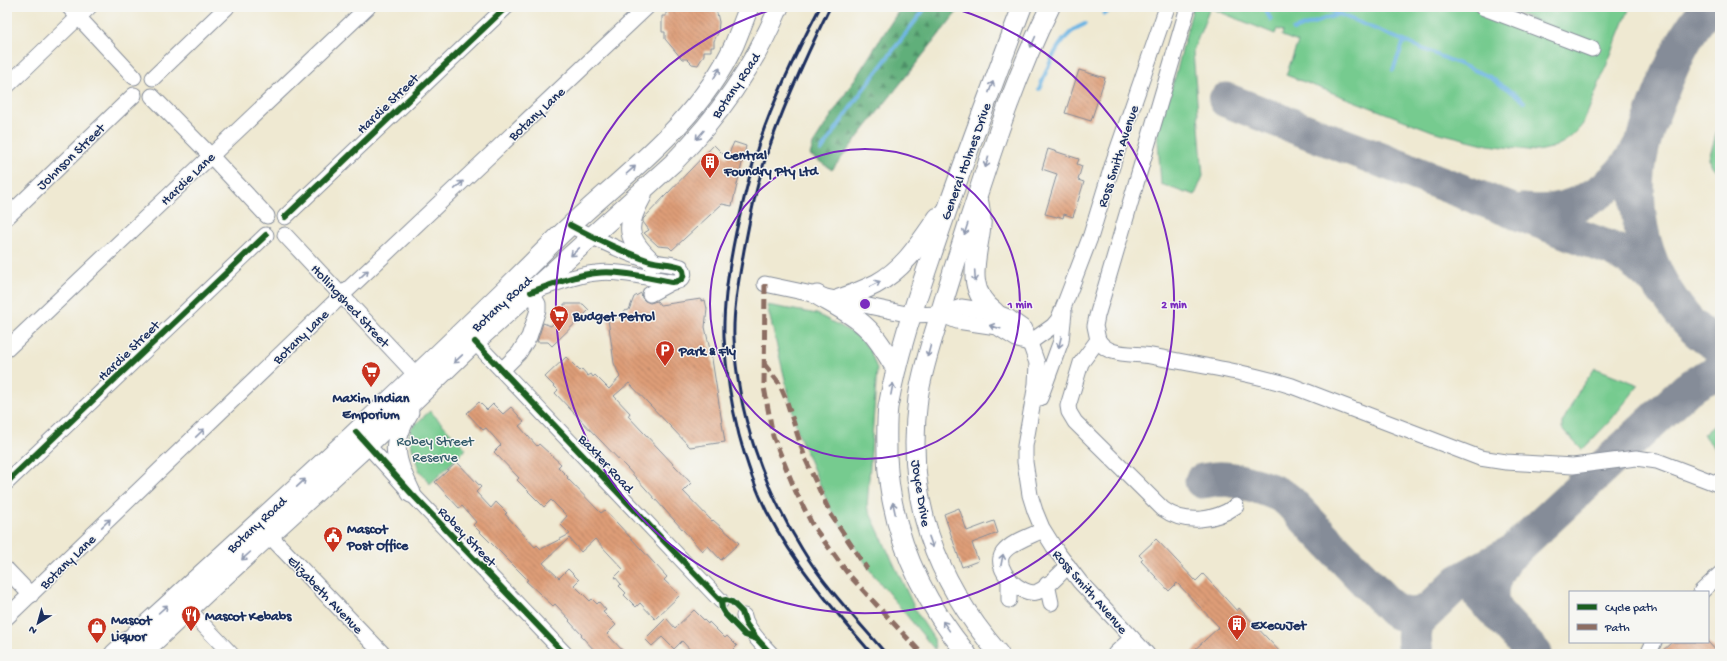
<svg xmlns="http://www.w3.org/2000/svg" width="1727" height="661" viewBox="0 0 1727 661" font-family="'Gochi Hand',sans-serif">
	<defs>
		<pattern id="forest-firs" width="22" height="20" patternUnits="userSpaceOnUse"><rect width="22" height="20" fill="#60af7a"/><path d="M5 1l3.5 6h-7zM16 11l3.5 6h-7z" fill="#4e8f67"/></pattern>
		<pattern id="building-back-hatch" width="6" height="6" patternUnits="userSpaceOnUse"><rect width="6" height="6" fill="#de9d77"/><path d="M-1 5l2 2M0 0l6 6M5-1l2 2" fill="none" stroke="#b38065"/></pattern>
	</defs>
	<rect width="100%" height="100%" fill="#f6f6f2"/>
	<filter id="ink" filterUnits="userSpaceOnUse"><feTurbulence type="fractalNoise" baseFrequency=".025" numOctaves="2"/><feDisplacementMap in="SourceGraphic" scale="8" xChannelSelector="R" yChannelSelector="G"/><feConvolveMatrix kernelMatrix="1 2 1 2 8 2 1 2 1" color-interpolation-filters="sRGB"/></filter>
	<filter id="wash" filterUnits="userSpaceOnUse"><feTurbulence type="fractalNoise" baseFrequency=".012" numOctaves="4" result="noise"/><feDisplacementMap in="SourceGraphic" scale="16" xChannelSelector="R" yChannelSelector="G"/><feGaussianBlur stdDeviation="0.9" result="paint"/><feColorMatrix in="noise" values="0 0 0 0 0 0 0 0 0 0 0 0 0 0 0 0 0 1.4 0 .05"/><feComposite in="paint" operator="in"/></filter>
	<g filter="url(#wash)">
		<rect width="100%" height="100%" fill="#efe9d2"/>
		<g fill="#76cb8f" stroke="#487d76">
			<path d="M1193 7H1485L1542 23 1503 7H1630L1583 124C1571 140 1556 149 1536 151L1488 145 1432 131 1286 75 1298 42 1282 36 1283 31 1277 29 1275 34 1210 8 1193 51 1203 176 1195 195 1187 192 1185 193 1161 184 1157 127 1175 78Z"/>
			<polygon points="1720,121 1720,175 1712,166 1709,158"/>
			<polygon points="767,305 817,314 844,328 860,338 870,350 877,369 867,507 917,613 934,639 935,650 872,573 830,508 798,433"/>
			<polygon points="1595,368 1639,385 1610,421 1582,450 1565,432 1562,428 1562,423 1580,389"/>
			<polygon points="430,411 466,449 430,484 419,470 409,438 411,428"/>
			<polygon points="1720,420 1720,454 1703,435"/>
		</g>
		<polygon fill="url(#forest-firs)" stroke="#3e6f6c" points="901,7 961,7 832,170 810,155 813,144"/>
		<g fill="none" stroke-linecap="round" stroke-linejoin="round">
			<g stroke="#6bb4e3" stroke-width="4">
				<polyline points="1264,7 1271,20"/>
				<polyline points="1322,7 1339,14"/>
				<polyline points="1104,14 1115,7"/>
				<polyline points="1293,30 1339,14 1488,76 1515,94 1524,102"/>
				<polyline points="1393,70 1404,41"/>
				<path d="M1039 89C1049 65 1058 34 1085 24"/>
				<polyline points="821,151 862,91 926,7"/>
			</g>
			<g stroke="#858c98" stroke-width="35">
				<path d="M1709 7C1687 30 1676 56 1664 85 1656 106 1647 126 1642 148 1630 200 1641 257 1672 301 1685 320 1699 336 1720 346"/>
				<path d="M1226 100 1614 250C1637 261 1653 276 1669 297"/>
				<path d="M1522 211C1573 217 1618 189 1641 144"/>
				<path d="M1202 481C1209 480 1216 478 1224 479 1241 480 1276 490 1289 501L1393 610C1406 617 1419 617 1431 608"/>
				<polyline points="1480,595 1535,654"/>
				<path d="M1496 612C1485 595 1494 571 1507 557L1687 389 1703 379 1720 372"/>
				<path d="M1416 654C1414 641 1412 627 1422 617L1459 581 1514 551"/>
			</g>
		</g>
		<g id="blocks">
			<g fill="url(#building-back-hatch)">
				<polygon points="666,7 714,7 717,13 719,22 718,33 714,41 714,47 711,47 711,51 704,51 704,55 698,65 692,64 687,59 682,59 665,39 665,32 662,32 662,16 666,16"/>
				<polygon points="1079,70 1105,78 1091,121 1065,113"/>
				<polygon points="734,142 746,146 732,206 722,204 672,250 669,247 658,246 644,233 649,230 643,222 643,219 714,145 727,158"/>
				<polygon points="1048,149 1079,159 1077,164 1082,166 1078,180 1084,182 1073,217 1064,214 1063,218 1058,216 1057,217 1045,214 1057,174 1042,169"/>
				<polygon points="641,293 642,298 645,301 650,303 657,301 660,305 701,299 701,301 705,300 707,309 705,327 712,359 725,442 690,447 629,383 614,396 630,413 628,416 691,483 683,491 712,521 713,520 739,543 721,560 708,546 702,551 627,468 571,410 555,393 558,390 545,377 566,357 580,371 582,369 588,376 591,374 593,377 595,375 609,389 620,377 614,363 608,319 624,316 624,311 629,310 634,297"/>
				<polygon points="564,304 583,304 589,310 552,346 548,342 537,342 543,323 551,326 564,312"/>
				<polygon points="479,402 487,410 493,404 503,414 511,407 524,422 519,426 537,446 539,444 561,464 558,467 568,477 567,478 601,513 605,510 667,577 664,580 680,595 655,619 640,603 636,607 624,595 626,593 619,586 621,584 615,577 623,569 595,539 581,552 569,538 543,563 559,578 568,569 579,580 574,585 590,601 592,599 597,604 599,602 606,610 603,612 616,625 607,634 626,654 598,654 581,636 582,635 569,621 570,620 555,604 553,606 526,581 528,580 473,525 476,522 462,506 459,508 435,482 457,462 481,487 476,492 491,508 496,502 507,513 505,514 535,547 537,545 541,549 570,534 560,524 567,516 551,500 544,507 517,480 519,478 494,452 501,445 486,428 483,430 467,413"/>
				<polygon points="959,508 967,531 994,521 998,533 972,543 978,561 962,567 944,514"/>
				<polygon points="1156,539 1196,581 1203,574 1237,611 1239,608 1282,654 1190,654 1219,627 1177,583 1169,591 1141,561 1143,559 1139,555"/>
				<polygon points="694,610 708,624 709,622 725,638 727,636 737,646 729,654 694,654 682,641 674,649 662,637 652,646 645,639 666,618 675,628"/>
				<polygon points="1672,642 1708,642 1719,654 1659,654"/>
			</g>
		</g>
	</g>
	<g filter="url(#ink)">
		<use href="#blocks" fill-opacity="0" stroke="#858c98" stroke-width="1"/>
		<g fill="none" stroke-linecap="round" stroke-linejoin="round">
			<defs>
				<g id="minor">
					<polyline points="69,7 134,77"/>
					<path d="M1188 7 1097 316 1095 326 1098 340 1081 363 1068 406 1069 412 1075 422 1163 509C1185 525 1215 521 1236 506"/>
					<polyline points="1482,7 1592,49"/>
					<polyline points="153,78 227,7"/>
					<polyline points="7,86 89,7"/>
					<polyline points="152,96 211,156 267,216"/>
					<polyline points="7,217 134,95"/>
					<polyline points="285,217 506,7"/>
					<polyline points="285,235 417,376"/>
					<polyline points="765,284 911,315 940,314 961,307 995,312 1008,317 1025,329 1037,363 1036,384 1025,446 1025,462 1030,495 1035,511 1042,528 1057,552 1080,582 1147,654"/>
					<polyline points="650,294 672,282"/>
					<polyline points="940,314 957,321 997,327 1018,340 1029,343"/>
					<path d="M1098 340C1102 346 1106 349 1112 351 1124 355 1139 354 1151 356 1199 365 1246 372 1292 386L1480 458 1506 462 1573 466 1636 458 1657 461 1720 485"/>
					<polyline points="475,342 721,601"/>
					<polyline points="1029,343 1053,326 1058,320 1065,303 1091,235 1114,160 1167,7"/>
					<polyline points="7,349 368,7"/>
					<path d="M502 370 519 353 529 337 538 310V304L531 292C552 285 574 275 596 273 618 270 651 278 672 282 682 282 687 276 681 267 671 263 660 264 650 261 622 252 596 239 570 225"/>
					<polyline points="1040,398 1061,341 1064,312"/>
					<polyline points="361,438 411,493 565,654"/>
					<polyline points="7,482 266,235"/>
					<path d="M1043 530C1031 536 1011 542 1003 553 992 569 1022 597 1037 592 1048 588 1059 574 1068 566"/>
					<polyline points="269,535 383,654"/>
					<polyline points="7,570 31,595"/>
					<polyline points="1009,578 1009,600"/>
					<polyline points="1047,584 1051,603"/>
					<polyline points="1701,592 1720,574"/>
					<polyline points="189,610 231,654"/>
					<path d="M744 616C746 629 762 644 771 654"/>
					<polyline points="7,617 341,296 647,7"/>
					<polyline points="1115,654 1132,638"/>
					<polyline points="1648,654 1654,642"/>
				</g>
				<g id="major">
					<path d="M642 196C625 227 626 238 652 262"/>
					<path d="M979 203C980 210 982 218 981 225 978 257 963 289 995 312"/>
					<path d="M817 295C834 305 853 314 867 328 879 339 887 355 896 369"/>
					<path d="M839 299C851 295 864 290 876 284 904 269 920 243 938 217"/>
					<path d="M409 412C389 445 395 459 411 493"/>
					<path d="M114 654C263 518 412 383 555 240 617 179 696 127 734 45 739 33 744 20 749 7"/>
					<path d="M141 654 207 592 368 445 475 342 673 163C719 116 753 68 779 7"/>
					<path d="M967 654C920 597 890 530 887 456 887 440 886 423 888 407 898 351 917 298 935 245 962 165 992 86 1022 7"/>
					<path d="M999 654C934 578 905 498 918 398 922 372 930 346 938 321 947 288 958 256 968 224 992 150 1015 77 1050 7"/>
				</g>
			</defs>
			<use href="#minor" stroke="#858c98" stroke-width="17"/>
			<use href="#major" stroke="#858c98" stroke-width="21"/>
			<use href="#minor" stroke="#fff" stroke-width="15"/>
			<use href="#major" stroke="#fff" stroke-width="19"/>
			<g stroke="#1b2f5e" stroke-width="3">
				<path d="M820 7C797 51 775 96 759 143 750 172 743 202 736 232 729 266 723 302 724 337 726 370 731 404 739 435 746 461 755 488 767 512 795 565 833 609 872 654"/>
				<path d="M830 7C806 56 782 108 765 160 755 189 750 220 744 250 739 279 733 309 734 338 737 413 763 486 802 549 824 586 858 621 886 654"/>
			</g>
			<g stroke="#8d6e63" stroke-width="5" stroke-dasharray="10 5" stroke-linecap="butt">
				<polyline points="765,284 764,387 773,436 796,492 813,526 849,575 922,654"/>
				<polyline points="764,364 779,383 786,399 805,458 830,513 867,569"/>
			</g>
			<defs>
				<g id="cycleway">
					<polyline points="285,217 506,7"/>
					<path d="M531 292C552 285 574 275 596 273 618 270 651 278 672 282 682 282 687 276 681 267 671 263 660 264 650 261 622 252 596 239 570 225"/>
					<polyline points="475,342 721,601"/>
					<polyline points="356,432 411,493 565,654"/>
					<polyline points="7,482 266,235"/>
					<polyline points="721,601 726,600 732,602 742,612 746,624 757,639 771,654"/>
					<polyline points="721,601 722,609 725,614 745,635 757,639"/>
				</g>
			</defs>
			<use href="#cycleway" stroke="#f6f6f2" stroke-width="8"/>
			<use href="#cycleway" stroke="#1b5e20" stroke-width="6"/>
		</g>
		<defs><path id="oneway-shaft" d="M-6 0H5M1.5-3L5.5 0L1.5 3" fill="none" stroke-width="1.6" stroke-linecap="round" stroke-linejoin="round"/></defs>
		<g stroke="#8d97ae">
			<use href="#oneway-shaft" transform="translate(1033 42) rotate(114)"/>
			<use href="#oneway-shaft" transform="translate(717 73) rotate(-58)"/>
			<use href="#oneway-shaft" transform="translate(991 87) rotate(-69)"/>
			<use href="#oneway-shaft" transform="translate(700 135) rotate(131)"/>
			<use href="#oneway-shaft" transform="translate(987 162) rotate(107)"/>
			<use href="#oneway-shaft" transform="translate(631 170) rotate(-41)"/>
			<use href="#oneway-shaft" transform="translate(459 185) rotate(-43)"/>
			<use href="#oneway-shaft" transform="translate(966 229) rotate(108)"/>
			<use href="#oneway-shaft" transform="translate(575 252) rotate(137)"/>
			<use href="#oneway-shaft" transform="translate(364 274) rotate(-43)"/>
			<use href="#oneway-shaft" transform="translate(975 276) rotate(87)"/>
			<use href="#oneway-shaft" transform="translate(875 284) rotate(-26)"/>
			<use href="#oneway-shaft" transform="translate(995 327) rotate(-164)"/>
			<use href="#oneway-shaft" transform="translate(1060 342) rotate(103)"/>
			<use href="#oneway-shaft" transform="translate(929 351) rotate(105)"/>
			<use href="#oneway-shaft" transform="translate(458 359) rotate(137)"/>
			<use href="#oneway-shaft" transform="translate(892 389) rotate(-79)"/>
			<use href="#oneway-shaft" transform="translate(200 433) rotate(-44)"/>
			<use href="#oneway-shaft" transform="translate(301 483) rotate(-43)"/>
			<use href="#oneway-shaft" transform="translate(894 508) rotate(-102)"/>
			<use href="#oneway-shaft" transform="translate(106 523) rotate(-44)"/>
			<use href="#oneway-shaft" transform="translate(931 542) rotate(70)"/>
			<use href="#oneway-shaft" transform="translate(246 556) rotate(138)"/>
			<use href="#oneway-shaft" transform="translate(1002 560) rotate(-79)"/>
			<use href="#oneway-shaft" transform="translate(163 609) rotate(-42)"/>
			<use href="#oneway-shaft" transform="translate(946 626) rotate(-125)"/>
		</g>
	</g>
	<g fill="none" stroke="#7b2cbf" stroke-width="2">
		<circle cx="865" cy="304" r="155"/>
		<path d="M953 8A309 309 0 1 1 777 8"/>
	</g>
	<defs>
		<symbol id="building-pin" viewBox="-11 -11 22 30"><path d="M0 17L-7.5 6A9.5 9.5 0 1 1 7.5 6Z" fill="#c8321e" stroke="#f6f6f2"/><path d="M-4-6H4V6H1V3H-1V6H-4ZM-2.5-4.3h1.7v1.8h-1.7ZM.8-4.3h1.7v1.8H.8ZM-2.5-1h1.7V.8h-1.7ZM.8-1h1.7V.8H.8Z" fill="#fff"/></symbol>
		<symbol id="supermarket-pin" viewBox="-11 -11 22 30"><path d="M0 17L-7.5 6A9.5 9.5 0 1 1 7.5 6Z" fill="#c8321e" stroke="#f6f6f2"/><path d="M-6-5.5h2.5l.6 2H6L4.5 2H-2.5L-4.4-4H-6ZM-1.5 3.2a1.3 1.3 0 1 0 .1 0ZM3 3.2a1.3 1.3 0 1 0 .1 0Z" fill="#fff"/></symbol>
		<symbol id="parking-pin" viewBox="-11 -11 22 30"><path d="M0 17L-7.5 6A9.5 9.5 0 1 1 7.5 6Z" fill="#c8321e" stroke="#f6f6f2"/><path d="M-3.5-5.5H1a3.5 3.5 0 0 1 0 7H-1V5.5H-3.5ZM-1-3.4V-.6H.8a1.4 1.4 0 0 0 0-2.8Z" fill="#fff"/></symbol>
		<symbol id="civic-pin" viewBox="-11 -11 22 30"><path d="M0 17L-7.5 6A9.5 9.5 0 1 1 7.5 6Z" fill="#c8321e" stroke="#f6f6f2"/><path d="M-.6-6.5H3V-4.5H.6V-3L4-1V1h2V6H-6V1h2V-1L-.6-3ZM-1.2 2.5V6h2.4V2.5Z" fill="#fff"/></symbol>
		<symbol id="restaurant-pin" viewBox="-11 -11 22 30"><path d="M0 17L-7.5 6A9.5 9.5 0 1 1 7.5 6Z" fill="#c8321e" stroke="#f6f6f2"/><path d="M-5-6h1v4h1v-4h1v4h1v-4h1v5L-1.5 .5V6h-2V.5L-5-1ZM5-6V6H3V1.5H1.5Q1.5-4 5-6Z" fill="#fff"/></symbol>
		<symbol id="shop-pin" viewBox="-11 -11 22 30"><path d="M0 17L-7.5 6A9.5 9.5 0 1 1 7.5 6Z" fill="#c8321e" stroke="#f6f6f2"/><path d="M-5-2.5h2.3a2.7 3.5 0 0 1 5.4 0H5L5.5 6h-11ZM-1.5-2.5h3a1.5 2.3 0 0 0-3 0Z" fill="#fff"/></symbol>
	</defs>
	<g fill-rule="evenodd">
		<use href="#building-pin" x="699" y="151" width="22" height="30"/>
		<use href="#supermarket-pin" x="548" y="304" width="22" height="30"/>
		<use href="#parking-pin" x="654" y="339" width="22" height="30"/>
		<use href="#supermarket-pin" x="360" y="360" width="22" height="30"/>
		<use href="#civic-pin" x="322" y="525" width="22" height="30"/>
		<use href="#restaurant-pin" x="180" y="604" width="22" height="30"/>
		<use href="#building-pin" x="1226" y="613" width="22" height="30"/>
		<use href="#shop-pin" x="86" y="616" width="22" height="30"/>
	</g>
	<g text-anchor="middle" stroke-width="3" stroke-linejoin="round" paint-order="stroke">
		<g font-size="14" fill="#1b2f5e" stroke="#f6f6f2">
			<text transform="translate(735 85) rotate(-56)" y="5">Botany Road</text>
			<text transform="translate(387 103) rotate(-44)" y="5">Hardie Street</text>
			<text transform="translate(536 113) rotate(-43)" y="5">Botany Lane</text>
			<text transform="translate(70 156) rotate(-44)" y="5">Johnson Street</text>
			<text transform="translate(1117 156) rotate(-72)" y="5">Ross Smith Avenue</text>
			<text transform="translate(965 161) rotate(-70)" y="5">General Holmes Drive</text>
			<text transform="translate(187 178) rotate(-44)" y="5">Hardie Lane</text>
			<text transform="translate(501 303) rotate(-42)" y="5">Botany Road</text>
			<text transform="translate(351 305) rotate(47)" y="5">Hollingshed Street</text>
			<text transform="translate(300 336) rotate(-44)" y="5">Botany Lane</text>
			<text transform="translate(128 350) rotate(-44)" y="5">Hardie Street</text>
			<text transform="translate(607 463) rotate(47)" y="5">Baxter Road</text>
			<text transform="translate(922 493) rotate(81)" y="5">Joyce Drive</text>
			<text transform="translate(256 524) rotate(-43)" y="5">Botany Road</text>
			<text transform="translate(468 536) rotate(46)" y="5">Robey Street</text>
			<text transform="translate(67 561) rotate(-44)" y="5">Botany Lane</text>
			<text transform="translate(1091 591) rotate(49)" y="5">Ross Smith Avenue</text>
			<text transform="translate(326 594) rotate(46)" y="5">Elizabeth Avenue</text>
		</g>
		<g font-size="14" font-weight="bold" fill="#1b2f5e" stroke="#f6f6f2" text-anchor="start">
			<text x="724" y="159">Central<tspan x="724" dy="16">Foundry Pty Ltd</tspan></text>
			<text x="573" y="320">Budget Petrol</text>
			<text x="679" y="355">Park &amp; Fly</text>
			<text x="371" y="402" text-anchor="middle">Maxim Indian<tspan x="371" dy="16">Emporium</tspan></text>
			<text x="347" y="533">Mascot<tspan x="347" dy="16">Post Office</tspan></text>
			<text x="205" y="620">Mascot Kebabs</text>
			<text x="111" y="624">Mascot<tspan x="111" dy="16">Liquor</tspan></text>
			<text x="1251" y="629">ExecuJet</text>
		</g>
		<g font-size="14" fill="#365e6d" stroke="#f6f6f2">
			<text x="435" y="445">Robey Street<tspan x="435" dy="16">Reserve</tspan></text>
		</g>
	</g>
	<circle cx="865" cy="304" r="6" fill="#7b2cbf" stroke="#f6f6f2" stroke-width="2"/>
	<g font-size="12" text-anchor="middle" font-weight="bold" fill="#7b2cbf" stroke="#f6f6f2" stroke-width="3" stroke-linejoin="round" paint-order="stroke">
		<text x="1020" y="308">1 min</text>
		<text x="1174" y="308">2 min</text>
	</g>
	<rect width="1727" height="661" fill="none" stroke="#f6f6f2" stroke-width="24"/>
	<rect x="1569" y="591" width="140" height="52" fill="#f6f6f2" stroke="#9ea6b7"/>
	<rect x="1577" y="604" width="20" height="6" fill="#1b5e20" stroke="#9ea6b7"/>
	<text x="1605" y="611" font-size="12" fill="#1b2f5e">Cycle path</text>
	<rect x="1577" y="624" width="20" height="6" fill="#8d6e63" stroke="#9ea6b7"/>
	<text x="1605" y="631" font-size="12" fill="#1b2f5e">Path</text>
	<g transform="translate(38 623) rotate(217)" stroke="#f6f6f2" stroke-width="3" paint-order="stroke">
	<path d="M0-3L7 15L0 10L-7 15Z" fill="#1b2f5e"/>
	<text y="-6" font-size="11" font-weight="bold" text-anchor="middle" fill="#1b2f5e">N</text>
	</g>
</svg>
